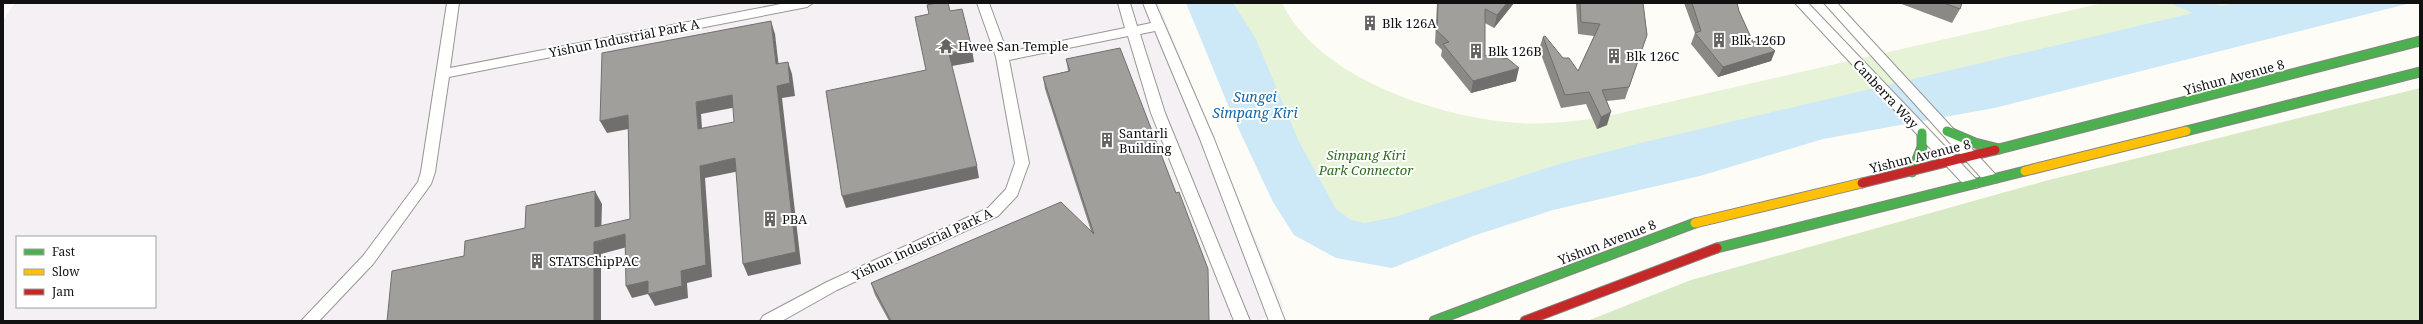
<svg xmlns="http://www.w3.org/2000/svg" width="2423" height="324" viewBox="0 0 2423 324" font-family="'Noto Serif',serif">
	<rect width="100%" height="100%" fill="#fdfcf7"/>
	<path fill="#f5f0f3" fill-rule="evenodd" d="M15 3H1158L1284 307 1259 321H3V21ZM17 237H155V307H17Z"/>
	<path fill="#e7f3d7" d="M1213 3H1282C1319 79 1439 117 1517 123 1544 125 1572 121 1599 118L2103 3H2334L1394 248 1313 223Z"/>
	<polygon fill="#d8eac5" points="2420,88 2420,321 1587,321 1691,280 2045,181"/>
	<polygon fill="#cde8f7" points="1186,3 1233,3 1256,39 1299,142 1336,209 1351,220 1365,223 1395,217 1559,164 1645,142 2193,13 2170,3 2212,3 2221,6 2235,3 2411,3 1994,108 1823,139 1700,176 1553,210 1473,236 1392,268 1336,258 1294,235 1273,202 1233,117"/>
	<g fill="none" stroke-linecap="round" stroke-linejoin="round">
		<defs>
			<g id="street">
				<polygon points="447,3 459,3 450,68 786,3 813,3 807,7 449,77 435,172 431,184 373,264 319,321 301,321 363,256 418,182 421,172"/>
				<polygon points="977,3 989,3 1007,52 1125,28 1118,3 1130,3 1137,26 1151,23 1143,3 1155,3 1214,139 1285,321 1269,321 1200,139 1155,31 1140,34 1165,113 1250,321 1234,321 1151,113 1128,36 1009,60 1029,163 1017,196 998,216 837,290 782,321 760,321 763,316 827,282 988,208 1006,189 1015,163 996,57"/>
				<polygon points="1795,3 1808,3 1977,180 1979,184 1977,188 1967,188"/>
				<polygon points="1824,3 1837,3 1996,175 1998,179 1996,183 1986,183"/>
			</g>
			<g id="fast">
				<polyline points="1947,131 1975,143 1999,149"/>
				<polyline points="2186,131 2420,72"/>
				<polyline points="1995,150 2420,41"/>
				<polyline points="1912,172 1922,147 1922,133"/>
				<polyline points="1717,248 2025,171"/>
				<polyline points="1434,321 1695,223"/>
			</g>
			<g id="slow">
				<polyline points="2025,171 2186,131"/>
				<polyline points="1695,223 1862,183"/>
			</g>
			<g id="jam">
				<polyline points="1862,183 1995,150"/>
				<polyline points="1525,321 1717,248"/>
			</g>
		</defs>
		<use href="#street" stroke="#979795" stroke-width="2"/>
		<use href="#fast" stroke="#858482" stroke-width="11"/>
		<use href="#slow" stroke="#858482" stroke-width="11"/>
		<use href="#jam" stroke="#858482" stroke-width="11"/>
		<use href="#street" fill="#fffffe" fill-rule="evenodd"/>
		<use href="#fast" stroke="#4caf50" stroke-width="9"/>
		<use href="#slow" stroke="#ffc107" stroke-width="9"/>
		<use href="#jam" stroke="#c62828" stroke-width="9"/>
	</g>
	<g fill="#8a8986">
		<polygon points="1437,3 1514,3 1494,28 1485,23 1485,56 1516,81 1471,93 1441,56 1442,50 1435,43"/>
		<polygon points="1576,3 1643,3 1647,35 1625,99 1607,101 1607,125 1597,129 1586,104 1561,108 1539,49 1543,37 1563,58 1578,71 1594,36 1578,34"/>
		<polygon points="1684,3 1737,3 1739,11 1753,42 1775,51 1771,61 1718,77 1691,44 1695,33"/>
		<polygon points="1899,3 1962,3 1960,9 1952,23"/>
		<polygon points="1066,59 1209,321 889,321 875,295 871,283 1091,231 1045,89 1043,77 1068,71"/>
	</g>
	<g fill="#716f6d">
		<polygon points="1507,3 1514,3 1494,28 1497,15"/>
		<polygon points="771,21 775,34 780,76 776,64"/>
		<polygon points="972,49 974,62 952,66 949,54"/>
		<polygon points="1775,51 1771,61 1718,77 1723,67"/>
		<polygon points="788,62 792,74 795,96 782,98 801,264 748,276 743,264 777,86"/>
		<polygon points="1519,68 1516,81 1471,93 1473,81"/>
		<polygon points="732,95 737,107 701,114 703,142 698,129 696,102"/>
		<polygon points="1611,112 1607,125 1597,129 1601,117"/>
		<polygon points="628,115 634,128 607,133 600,121"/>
		<polygon points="735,158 740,171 705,178 712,277 687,283 688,298 655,306 648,294 632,298 626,286 700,166"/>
		<polygon points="977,166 979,178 846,208 842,196"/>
		<polygon points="595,191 602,204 601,239 595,227"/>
		<polygon points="625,234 631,246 601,254 601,321 594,321 594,242"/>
	</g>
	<g fill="#a19f9c" stroke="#716f6d" fill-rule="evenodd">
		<polygon points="936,3 948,3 950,11 962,9 972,49 949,54 977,166 842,196 826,91 926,70 915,17 929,14 927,5"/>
		<polygon points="1438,3 1507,3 1497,15 1485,9 1485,56 1498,52 1503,59 1507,58 1519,68 1473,81 1443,44 1449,42 1437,31"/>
		<polygon points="1580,3 1643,3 1647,35 1629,87 1602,90 1611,112 1601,117 1589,92 1565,95 1543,37 1545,36 1563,58 1569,58 1578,71 1600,24 1581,22"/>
		<polygon points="1692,3 1737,3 1739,11 1753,42 1761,40 1775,51 1723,67 1695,33 1701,31"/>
		<polygon points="1944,3 1962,3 1960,9"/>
		<path d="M771 21 776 64 788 62 790 83 777 86 796 252 743 264 735 158 700 166 706 265 681 271 682 286 648 294V281L626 286 625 234 594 242V321H387L392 271 464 256 465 241 525 228 526 206 595 191V227L630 219 628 115 600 121 602 53ZM732 95 734 122 698 129 696 102Z"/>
		<polygon points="1120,48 1176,193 1179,192 1208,269 1209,321 891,321 871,283 1061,202 1094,234 1043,77 1070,71 1066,59"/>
	</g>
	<defs>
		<symbol id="building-bare" viewBox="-9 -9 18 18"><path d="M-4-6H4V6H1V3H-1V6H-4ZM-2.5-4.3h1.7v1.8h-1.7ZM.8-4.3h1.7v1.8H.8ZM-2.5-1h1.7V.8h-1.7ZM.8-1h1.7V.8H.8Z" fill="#646362" stroke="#fff" stroke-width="2.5" paint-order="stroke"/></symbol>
		<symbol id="temple-bare" viewBox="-9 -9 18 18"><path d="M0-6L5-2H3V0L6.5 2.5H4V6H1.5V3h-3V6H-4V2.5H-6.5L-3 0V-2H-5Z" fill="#646362" stroke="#fff" stroke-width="2.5" paint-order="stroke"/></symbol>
	</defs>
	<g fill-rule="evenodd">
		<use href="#building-bare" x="1359" y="12" width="22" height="22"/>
		<use href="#building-bare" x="1708" y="29" width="22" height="22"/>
		<use href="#temple-bare" x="935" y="35" width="22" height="22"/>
		<use href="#building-bare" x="1465" y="40" width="22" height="22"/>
		<use href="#building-bare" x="1603" y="45" width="22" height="22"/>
		<use href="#building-bare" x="1096" y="129" width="22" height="22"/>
		<use href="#building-bare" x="759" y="208" width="22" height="22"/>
		<use href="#building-bare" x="526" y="250" width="22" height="22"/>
	</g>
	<g text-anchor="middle" stroke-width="4" stroke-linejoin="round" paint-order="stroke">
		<g font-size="13" fill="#111" stroke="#fff" text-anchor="start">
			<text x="1382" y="28">Blk 126A</text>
			<text x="1731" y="45">Blk 126D</text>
			<text x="958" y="51">Hwee San Temple</text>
			<text x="1488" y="56">Blk 126B</text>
			<text x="1626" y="61">Blk 126C</text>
			<text x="1119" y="138">Santarli<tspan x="1119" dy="15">Building</tspan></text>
			<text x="782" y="224">PBA</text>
			<text x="549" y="266">STATSChipPAC</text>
		</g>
		<g font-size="13" fill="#111" stroke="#fff">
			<text transform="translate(624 38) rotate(-11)" y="5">Yishun Industrial Park A</text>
			<text transform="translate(2234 77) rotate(-15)" y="5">Yishun Avenue 8</text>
			<text transform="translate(1886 94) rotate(47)" y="5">Canberra Way</text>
			<text transform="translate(1920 156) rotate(-14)" y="5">Yishun Avenue 8</text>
			<text transform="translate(1607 242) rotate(-21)" y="5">Yishun Avenue 8</text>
			<text transform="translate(922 244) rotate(-25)" y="5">Yishun Industrial Park A</text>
		</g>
		<g font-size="13" font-style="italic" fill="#2f6b1f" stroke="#fff">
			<text x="1366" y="160">Simpang Kiri<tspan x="1366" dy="15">Park Connector</tspan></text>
		</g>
		<g font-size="14" font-style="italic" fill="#1768a6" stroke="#fff">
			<text x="1255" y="102">Sungei<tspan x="1255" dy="16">Simpang Kiri</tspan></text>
		</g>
	</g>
	<rect width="2423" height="324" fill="none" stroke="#111111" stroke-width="8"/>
	<rect x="16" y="236" width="140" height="72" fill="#ffffff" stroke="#a0a0a0"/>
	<rect x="24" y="249" width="20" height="6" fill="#4caf50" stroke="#a0a0a0"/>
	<text x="52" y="256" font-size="12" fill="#111111">Fast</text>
	<rect x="24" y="269" width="20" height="6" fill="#ffc107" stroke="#a0a0a0"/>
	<text x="52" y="276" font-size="12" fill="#111111">Slow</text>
	<rect x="24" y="289" width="20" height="6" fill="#c62828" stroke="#a0a0a0"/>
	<text x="52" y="296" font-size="12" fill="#111111">Jam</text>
</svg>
